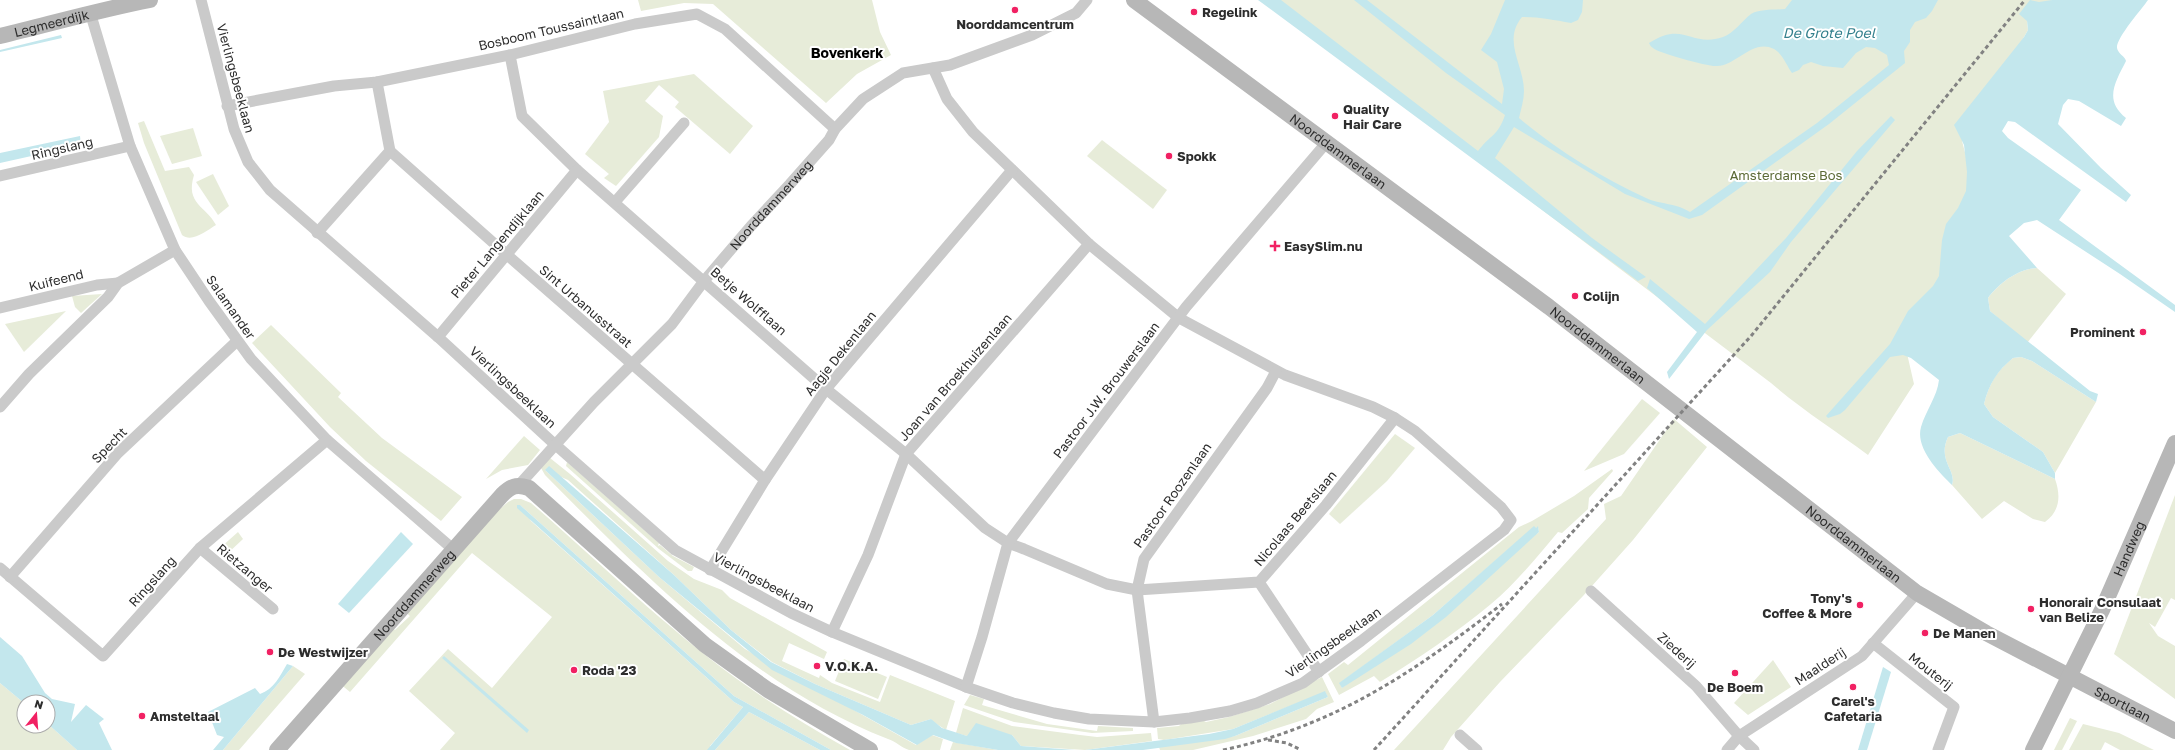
<svg xmlns="http://www.w3.org/2000/svg" width="2175" height="750" viewBox="0 0 2175 750" font-family="'Golos Text',sans-serif">
	<rect width="100%" height="100%" fill="#fff"/>
	<g fill="#e7ecd9" fill-rule="evenodd">
		<polygon points="638,0 872,0 880,32 891,55 857,74 826,103 713,4 684,3 641,11"/>
		<path d="M1273 0H2052L2027 21 2028 30 2024 37 1962 141 1977 198 1934 297 1903 336 1914 384 1868 455C1836 431 1801 409 1771 383L1509 185Z"/>
		<polygon points="694,74 753,126 730,154 675,107 679,102 659,85 645,101 663,116 659,137 616,186 604,178 609,174 585,154 609,122 603,91"/>
		<path d="M144 121 165 171 189 167 194 175C185 204 206 206 216 225 206 231 192 243 182 235L144 143 138 123Z"/>
		<polygon points="193,128 202,156 172,164 160,136"/>
		<polygon points="1102,140 1167,190 1153,209 1087,156"/>
		<polygon points="213,174 229,206 218,215 196,182"/>
		<path d="M2037 268 2066 294 2027 343 1990 311 1988 298C1999 283 2018 269 2037 268Z"/>
		<polygon points="102,294 81,313 75,307 72,296"/>
		<polygon points="66,311 24,352 5,324"/>
		<polygon points="271,325 341,393 338,397 382,438 462,497 441,521 366,461 330,427 252,343"/>
		<path d="M2021 357 2032 361 2096 402 2055 473 2043 452 1993 417 1984 404C1990 382 1996 372 2013 358Z"/>
		<polygon points="1642,399 1660,413 1624,454 1584,471"/>
		<polygon points="1674,419 1707,447 1633,540 1583,596 1500,682 1451,737 1443,750 1394,750 1606,519 1604,504 1621,496"/>
		<path d="M1960 433 2055 479C2061 496 2060 511 2045 522L2033 519 2004 501 1982 519 1952 485C1957 470 1937 461 1948 437Z"/>
		<polygon points="1395,434 1415,448 1387,481 1340,524 1329,514"/>
		<polygon points="524,436 540,450 528,465 502,470 486,479"/>
		<path d="M550 458 570 474 668 561 694 579 722 590 730 598 827 652 824 659 789 643 782 661 819 678 820 675 832 683 880 702 890 675 955 701 946 730 932 721 931 719 911 725 815 684 772 662 731 630 674 575 568 480 545 470 659 577 745 649 916 745 932 735 943 739 940 750C931 750 918 750 909 750 902 748 895 741 888 739 752 686 645 576 545 475L541 468Z"/>
		<polygon points="567,462 659,543 658,546 660,545 673,556 694,567 692,571 688,571 659,549 566,466"/>
		<path d="M1612 469 1613 471 1589 498 1588 509 1562 533 1558 532C1537 557 1516 583 1491 604 1456 633 1419 658 1380 682L1374 676 1339 695 1328 674 1344 662 1348 665 1519 527 1532 521 1574 496ZM1538 527 1539 532 1342 688 1340 683 1433 615 1526 534Z"/>
		<polygon points="2175,495 2175,600 2171,598 2155,627 2149,623 2158,636 2175,646 2175,699 2114,654"/>
		<path d="M514 499H521L531 503C599 562 664 626 737 679 773 705 811 728 850 750H831L734 696 520 505 531 521 734 702 743 707 710 746 713 750H440L455 733 409 691 448 649 492 688 552 617 472 553 350 692 339 683 390 626 395 630 410 616 404 611 493 515 508 502Z"/>
		<polygon points="238,532 243,539 226,555 220,548"/>
		<polygon points="844,659 887,677 878,699 835,681"/>
		<polygon points="1773,660 1791,687 1748,715 1734,703"/>
		<polygon points="293,666 305,674 239,750 223,750"/>
		<polygon points="1322,677 1334,702 1317,709 1306,719 1253,736 1193,750 1160,750 1159,747 1235,736 1328,697 1325,692 1233,729 1164,740 1158,739 1157,728 1179,726 1183,722 1202,720 1206,722 1229,717 1270,704"/>
		<polygon points="0,683 24,703 24,726 48,726 48,724 77,750 0,750"/>
		<polygon points="970,695 984,699 982,705 1047,724 1097,731 1098,726 1133,728 1133,731 1092,733 1014,722 964,705"/>
		<polygon points="963,708 1012,726 1080,735 1097,737 1151,733 1152,741 1085,750 1021,746 1012,735 967,736 956,733"/>
		<polygon points="749,712 820,750 715,750"/>
		<polygon points="2070,718 2077,721 2062,750 2054,750"/>
		<polygon points="2083,724 2119,733 2154,750 2120,750 2105,742 2101,750 2069,750"/>
		<polygon points="953,742 998,750 950,750"/>
	</g>
	<g fill="#c3e7ed">
		<path d="M1258 0H1281L1478 151C1490 135 1498 136 1505 115L1446 73 1354 0H1367L1502 104 1504 89 1497 62 1481 50 1491 34 1505 0H1583L1582 12 1578 20 1571 23C1554 20 1540 17 1522 17 1502 41 1524 65 1524 91 1524 100 1521 109 1519 118 1557 150 1601 177 1646 198 1661 205 1673 202 1690 212L1817 123 1889 65 1887 55 1875 48 1866 47 1856 53 1843 68 1823 66 1811 62 1803 65 1799 70 1792 73C1787 66 1782 53 1774 49 1753 38 1736 66 1717 66 1709 67 1658 53 1653 48 1651 47 1650 45 1649 43 1684 20 1691 48 1723 37 1734 33 1742 21 1751 14 1759 9 1776 10 1785 9L1792 0H1938L1932 11 1926 18 1915 22 1910 30V42L1904 51 1905 63 1829 124 1702 215 1689 219 1625 194 1514 127 1495 158 1592 238 1646 277 1638 281Z"/>
		<path d="M2030 0 2039 2 2052 0H2148C2142 9 2116 38 2117 48 2118 54 2125 56 2126 61 2116 81 2103 100 2126 118L2121 126 2079 101 2068 99 2063 105 2058 124 2101 168 2131 195 2126 202 2015 122 2008 121 2002 131 2008 138 2081 190 2059 220 2175 305V312L2120 274 2037 220 2024 223 2009 236 2037 268C2018 269 1999 283 1988 298L1990 311 2090 391 2098 394 2096 402 2032 361 2021 357 2013 358C1997 371 1989 384 1984 404L1993 417 2043 452 2055 473V479L1960 433 1948 437C1937 461 1957 470 1952 485 1939 472 1915 448 1921 427 1926 410 1937 397 1939 380L1911 358 1903 355 1890 357 1845 410 1840 414 1828 418 1826 416 1890 344 1908 311 1933 286 1939 276 1942 240 1946 224 1958 208 1966 191 1967 172 1964 145 1954 125 2024 37 2028 30 2027 21 2019 14Z"/>
		<polygon points="61,35 62,38 0,52 0,50"/>
		<polygon points="1891,116 1895,120 1791,242 1770,272 1707,330 1669,379 1667,372 1697,332 1647,288 1650,279 1705,324 1786,238 1857,151"/>
		<polygon points="80,136 81,145 0,163 0,153"/>
		<polygon points="549,466 674,575 731,630 771,662 815,684 911,725 931,719 942,728 967,736 976,723 1012,735 1021,746 1075,750 998,750 956,743 933,735 917,745 863,715 772,670 659,577 545,470"/>
		<polygon points="517,505 520,505 734,696 831,750 820,750 749,712 715,750 707,750 743,707 734,702 517,508"/>
		<polygon points="1534,526 1536,528 1538,526 1539,532 1446,617 1411,644 1342,688 1339,683 1433,615"/>
		<polygon points="401,532 413,544 349,613 338,604"/>
		<polygon points="0,637 22,656 45,693 52,699 75,704 71,722 86,705 104,719 99,723 112,750 77,750 48,724 48,702 24,703 0,683"/>
		<polygon points="444,656 529,730 527,733 442,658"/>
		<path d="M287 664 293 666 223 750H213L224 737 217 735 208 712 255 688 260 694C274 689 280 676 287 664Z"/>
		<polygon points="1883,667 1891,672 1867,750 1858,750"/>
		<polygon points="1325,691 1328,697 1235,736 1225,739 1143,750 1085,750 1209,734 1233,729"/>
	</g>
	<g fill="none" stroke-linecap="round" stroke-linejoin="round">
		<g stroke="#cacaca" stroke-width="11">
			<polyline points="201,0 234,129 248,162 270,190 438,337 550,440 675,550 791,613 832,632 966,687 1013,703 1054,713 1089,719 1154,722 1190,718 1230,711 1257,703 1303,683 1361,641 1504,530 1511,520 1501,507 1415,431 1395,418 1373,407 1285,375 1179,318 1089,244 973,132 947,99 933,68"/>
			<polyline points="90,12 130,146 175,250 209,301 251,359 327,440 454,550"/>
			<polyline points="510,55 522,116 577,170 826,389 906,454 985,528 1008,543 1024,549 1107,584 1137,590 1259,582 1326,505 1395,418"/>
			<polyline points="227,106 334,86 377,82 510,55 635,24 697,14 725,29 835,129"/>
			<polyline points="390,151 506,254 765,480"/>
			<polyline points="0,176 130,146"/>
			<polyline points="615,202 684,123"/>
			<polyline points="317,233 390,151 377,82"/>
			<polyline points="0,308 97,285 118,283"/>
			<polyline points="438,337 577,170"/>
			<polyline points="0,407 29,374 108,297 118,283 175,250"/>
			<path id="s1" d="M519 485 594 402 672 324 704 281 751 226 790 184 829 140 835 129 863 99 903 73 950 65 1032 35 1076 13 1087 0"/>
			<polyline points="200,548 273,609"/>
			<polyline points="0,568 103,656 200,548 327,440"/>
			<polyline points="710,570 765,480 826,389 1012,170"/>
			<polyline points="10,577 118,453 237,341"/>
			<polyline points="1259,582 1319,672"/>
			<polyline points="1591,591 1696,686 1739,736 1754,750"/>
			<polyline points="832,632 868,555 906,454 1089,244"/>
			<polyline points="1873,643 1954,707 1938,750"/>
			<polyline points="966,687 982,637 1008,543 1186,307 1327,142"/>
			<polyline points="1154,722 1137,590 1144,559 1267,388 1276,371"/>
			<polyline points="1460,735 1477,750"/>
			<polyline points="1727,750 1739,736 1862,656 1917,593"/>
		</g>
		<g stroke="#b7b7b7" stroke-width="16">
			<path id="s2" d="M1134 0 1549 307 1917 593 1986 633 2175 731"/>
			<path id="s3" d="M0 36C50 24 99 10 150 0"/>
			<path id="s4" d="M277 750 502 495C511 486 516 484 529 488L705 645 768 690 870 750"/>
			<path id="s5" d="M2033 750 2102 610 2175 443"/>
		</g>
		<g stroke="#828282" stroke-width="3" stroke-dasharray="4 3" stroke-linecap="butt">
			<polyline points="1268,740 1287,743 1301,750"/>
			<path d="M1223 750C1335 726 1414 672 1502 604"/>
			<polyline points="1374,750 1751,336 2025,0"/>
		</g>
	</g>
	<g fill="#f12163" stroke="#fff" stroke-width="1.5">
		<circle cx="1015" cy="10" r="4"/>
		<circle cx="1194" cy="12" r="4"/>
		<circle cx="1335" cy="116" r="4"/>
		<circle cx="1169" cy="156" r="4"/>
		<path d="M1273 240h4v4h4v4h-4v4h-4v-4h-4v-4h4z"/>
		<circle cx="1575" cy="296" r="4"/>
		<circle cx="2143" cy="332" r="4"/>
		<circle cx="1860" cy="605" r="4"/>
		<circle cx="2031" cy="609" r="4"/>
		<circle cx="1925" cy="633" r="4"/>
		<circle cx="270" cy="652" r="4"/>
		<circle cx="817" cy="666" r="4"/>
		<circle cx="574" cy="670" r="4"/>
		<circle cx="1735" cy="673" r="4"/>
		<circle cx="1853" cy="687" r="4"/>
		<circle cx="142" cy="716" r="4"/>
	</g>
	<g text-anchor="middle" stroke-width="4" stroke-linejoin="round" paint-order="stroke">
		<g font-size="13" font-weight="bold" fill="#2d2d2d" stroke="#fff" text-anchor="start">
			<text x="1202" y="17">Regelink</text>
			<text x="1015" y="29" text-anchor="middle">Noorddamcentrum</text>
			<text x="1343" y="114">Quality<tspan x="1343" dy="15">Hair Care</tspan></text>
			<text x="1177" y="161">Spokk</text>
			<text x="1284" y="251">EasySlim.nu</text>
			<text x="1583" y="301">Colijn</text>
			<text x="2135" y="337" text-anchor="end">Prominent</text>
			<text x="1852" y="603" text-anchor="end">Tony's<tspan x="1852" dy="15">Coffee &amp; More</tspan></text>
			<text x="2039" y="607">Honorair Consulaat<tspan x="2039" dy="15">van Belize</tspan></text>
			<text x="1933" y="638">De Manen</text>
			<text x="278" y="657">De Westwijzer</text>
			<text x="825" y="671">V.O.K.A.</text>
			<text x="582" y="675">Roda '23</text>
			<text x="1735" y="692" text-anchor="middle">De Boem</text>
			<text x="1853" y="706" text-anchor="middle">Carel's<tspan x="1853" dy="15">Cafetaria</tspan></text>
			<text x="150" y="721">Amsteltaal</text>
		</g>
		<g font-size="13" fill="#2d2d2d" stroke="#fff">
			<text dy="5" stroke="none"><textPath href="#s3" startOffset="53">Legmeerdijk</textPath></text>
			<text transform="translate(551 29) rotate(-13)" y="5">Bosboom Toussaintlaan</text>
			<text transform="translate(236 78) rotate(75)" y="5">Vierlingsbeeklaan</text>
			<text transform="translate(62 148) rotate(-13)" y="5">Ringslang</text>
			<text dy="5" stroke="none"><textPath href="#s2" startOffset="254">Noorddammerlaan</textPath></text>
			<text dy="5" stroke="none"><textPath href="#s1" startOffset="377">Noorddammerweg</textPath></text>
			<text transform="translate(497 244) rotate(-50)" y="5">Pieter Langendijklaan</text>
			<text transform="translate(56 280) rotate(-14)" y="5">Kuifeend</text>
			<text transform="translate(749 301) rotate(41)" y="5">Betje Wolfflaan</text>
			<text transform="translate(586 306) rotate(41)" y="5">Sint Urbanusstraat</text>
			<text transform="translate(231 307) rotate(55)" y="5">Salamander</text>
			<text dy="5" stroke="none"><textPath href="#s2" startOffset="578">Noorddammerlaan</textPath></text>
			<text transform="translate(840 353) rotate(-51)" y="5">Aagje Dekenlaan</text>
			<text transform="translate(955 377) rotate(-49)" y="5">Joan van Broekhuizenlaan</text>
			<text transform="translate(513 387) rotate(43)" y="5">Vierlingsbeeklaan</text>
			<text transform="translate(1106 390) rotate(-53)" y="5">Pastoor J.W. Brouwerslaan</text>
			<text transform="translate(109 445) rotate(-46)" y="5">Specht</text>
			<text transform="translate(1172 495) rotate(-55)" y="5">Pastoor Roozenlaan</text>
			<text transform="translate(1295 518) rotate(-50)" y="5">Nicolaas Beetslaan</text>
			<text dy="5" stroke="none"><textPath href="#s2" startOffset="902">Noorddammerlaan</textPath></text>
			<text dy="5" stroke="none"><textPath href="#s5" startOffset="223">Handweg</textPath></text>
			<text transform="translate(245 568) rotate(40)" y="5">Rietzanger</text>
			<text transform="translate(152 581) rotate(-48)" y="5">Ringslang</text>
			<text transform="translate(764 582) rotate(28)" y="5">Vierlingsbeeklaan</text>
			<text dy="5" stroke="none"><textPath href="#s4" startOffset="207">Noorddammerweg</textPath></text>
			<text transform="translate(1333 642) rotate(-35)" y="5">Vierlingsbeeklaan</text>
			<text transform="translate(1677 650) rotate(42)" y="5">Ziederij</text>
			<text transform="translate(1820 666) rotate(-33)" y="5">Maalderij</text>
			<text transform="translate(1931 671) rotate(38)" y="5">Mouterij</text>
			<text dy="5" stroke="none"><textPath href="#s2" startOffset="1216">Sportlaan</textPath></text>
		</g>
		<g font-size="13" fill="#5c6b37" stroke="#fff">
			<text x="1786" y="180">Amsterdamse Bos</text>
		</g>
		<g font-size="14" font-style="italic" fill="#34808d" stroke="#fff">
			<text x="1829" y="38">De Grote Poel</text>
		</g>
		<g font-size="14" font-weight="bold" fill="#000" stroke="#fff">
			<text x="847" y="58">Bovenkerk</text>
		</g>
	</g>
	<g transform="translate(36 714) rotate(17)"><circle r="19" fill="#ffffff" stroke="#ababab"/>
	<path d="M0-3L7 15L0 10L-7 15Z" fill="#f12163"/>
	<text y="-6" font-size="11" font-weight="bold" text-anchor="middle" fill="#2d2d2d">N</text>
	</g>
</svg>
